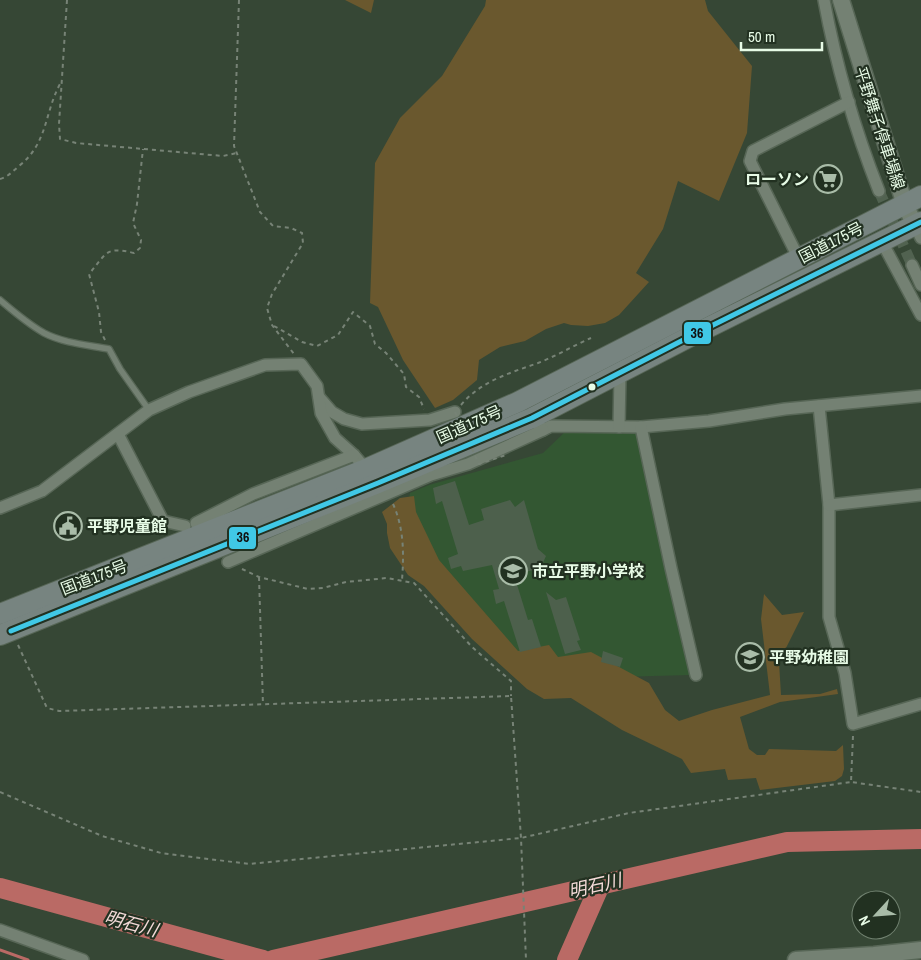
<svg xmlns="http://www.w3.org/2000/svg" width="921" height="960" viewBox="0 0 921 960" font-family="'Archivo Narrow','Noto Sans JP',sans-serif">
	<rect width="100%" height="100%" fill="#364735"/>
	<polygon fill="#335732" points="568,429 637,431 691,675 616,677 515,677 406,515 410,493 429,485 543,453"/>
	<g fill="#6a582e">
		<polygon points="345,0 374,0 371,13"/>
		<polygon points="486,0 705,0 708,11 752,66 747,133 719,201 678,181 663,229 636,273 649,282 619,315 605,323 588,326 571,325 564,323 546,329 525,341 500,347 479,360 477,380 453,400 435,408 403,360 378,307 370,303 375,163 400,118 442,76 485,6"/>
		<polygon points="414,496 416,512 439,560 518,651 549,645 558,657 591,652 649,683 665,710 679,721 712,710 770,695 761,619 764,594 782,615 804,612 779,662 781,695 820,694 837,689 838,694 780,702 740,717 749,749 757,755 765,755 769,749 836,751 843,745 844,769 842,776 835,781 760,790 756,778 728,780 725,769 691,773 682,759 622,730 571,698 544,699 527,689 472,639 424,586 408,575 390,548 387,533 387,524 382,512 400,498"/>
	</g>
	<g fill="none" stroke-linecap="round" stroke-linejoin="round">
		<polyline stroke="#ba6a65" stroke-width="3" points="0,950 28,960"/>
		<g stroke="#ba6a65" stroke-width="20">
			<polyline points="0,888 263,960"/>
			<polyline points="273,960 787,842 921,839"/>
			<polyline points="567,960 600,885"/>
		</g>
	</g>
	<g fill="#4d604c">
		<polygon points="455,481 469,525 484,520 481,509 510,500 515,507 524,500 538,549 546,556 536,578 533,570 514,575 528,620 532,619 541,647 520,652 504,601 496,604 493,590 499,589 492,565 463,571 461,566 451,569 448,558 458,554 442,501 436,504 433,488"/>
		<polygon points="546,592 556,600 566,597 580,640 577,641 581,650 565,654"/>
		<polygon points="603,651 623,658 620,667 601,662"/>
	</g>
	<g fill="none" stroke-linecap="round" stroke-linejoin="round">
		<polyline stroke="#516250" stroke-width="11" stroke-dasharray="11 5.5" stroke-linecap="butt" points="879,191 912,265"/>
		<defs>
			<path id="lane" d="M0 300C14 312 28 324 44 333 63 343 88 345 109 349L120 369 149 410"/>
			<g id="street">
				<path d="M824 0C836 65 855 130 879 191"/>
				<polyline points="915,225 921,238"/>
				<polyline points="882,242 921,315"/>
				<polyline points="799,259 750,161 753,151 849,102"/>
				<polyline points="912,265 921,285"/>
				<polyline points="319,397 332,412 344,419 362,424 430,420 455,412"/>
				<polyline points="819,406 829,505 829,617 845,673 853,724 921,704"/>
				<polyline points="532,418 543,430 551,426 641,427 709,421 785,409 921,396"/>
				<polyline points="619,427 620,374"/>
				<polyline points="641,427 671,568 696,675"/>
				<polyline points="118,434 163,521 185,526"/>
				<polyline points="829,505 921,495"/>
				<polyline points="0,508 42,491 149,410 189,392 265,365 301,364 317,386 321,413 335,438 354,455 366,469"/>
				<polyline points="202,534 196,523 253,494 354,455"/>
				<polyline points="228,562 431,475 468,464 543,430"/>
				<polyline points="0,930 83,960"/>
			</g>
			<g id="secondary">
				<polyline points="841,0 905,205 915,225"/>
				<polyline points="796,960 874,955 921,950"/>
			</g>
			<g id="highway">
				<polyline points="0,614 366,469 518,402 921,196"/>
				<polyline points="0,635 378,483 532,418 691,336 921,222"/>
			</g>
		</defs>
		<use href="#lane" stroke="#576656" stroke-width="8"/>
		<use href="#street" stroke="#576656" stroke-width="14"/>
		<use href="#secondary" stroke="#576656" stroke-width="19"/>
		<use href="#highway" stroke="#576656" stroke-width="22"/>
		<g stroke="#778376" stroke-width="2" stroke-dasharray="4 4" stroke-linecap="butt">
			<polyline points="67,0 59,124 60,139 76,143 223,156 237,153"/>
			<polyline points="239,0 234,146 260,212 273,226 291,228 302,233 303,243 272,294 267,308 272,325 294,354"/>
			<path d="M0 179C8 177 13 171 19 166 48 143 44 114 60 84"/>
			<polyline points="274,326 302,342 317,346 338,335 353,312 370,326 375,344 386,353 404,374 406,387 419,397 424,409"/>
			<path d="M105 340 101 332 99 312 89 274C107 253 105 246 134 253L140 248 141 240 133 223 137 204 143 149"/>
			<path d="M461 405C481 381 510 373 538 363 556 356 573 346 591 338"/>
			<path d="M393 504C404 528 404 554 402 580"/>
			<polyline points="242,569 259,577 308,589 323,588 346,582 387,578 414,583 472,647 511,681 511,696"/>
			<polyline points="259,577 263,705"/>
			<polyline points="18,645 47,708 59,711 511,696 521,838 526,960"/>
			<polyline points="853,736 851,782 921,792"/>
			<polyline points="0,792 102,836 161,853 249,864 521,838 629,813 851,782"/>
		</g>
		<use href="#lane" stroke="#748173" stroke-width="5.5"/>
		<use href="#street" stroke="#748173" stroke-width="11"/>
		<use href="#secondary" stroke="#748173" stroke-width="16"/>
		<use href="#highway" stroke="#778480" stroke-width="20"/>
		<polyline stroke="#778376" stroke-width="2" stroke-dasharray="4 4" stroke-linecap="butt" points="455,412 479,464 506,455"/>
		<defs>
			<polyline id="bus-1" points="11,631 378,483 532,418 691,336 921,222"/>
		</defs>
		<use href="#bus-1" stroke="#223121" stroke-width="9"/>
		<use href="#bus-1" stroke="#40c8e6" stroke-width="5"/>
	</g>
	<defs>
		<symbol id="supermarket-ring" viewBox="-11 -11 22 22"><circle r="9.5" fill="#223121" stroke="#a9bca8" stroke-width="1.5"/><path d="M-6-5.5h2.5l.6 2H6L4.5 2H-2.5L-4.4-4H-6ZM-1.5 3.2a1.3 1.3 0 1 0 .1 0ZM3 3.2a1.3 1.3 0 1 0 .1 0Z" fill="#a9bca8"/></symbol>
		<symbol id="civic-ring" viewBox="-11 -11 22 22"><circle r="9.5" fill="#223121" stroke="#a9bca8" stroke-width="1.5"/><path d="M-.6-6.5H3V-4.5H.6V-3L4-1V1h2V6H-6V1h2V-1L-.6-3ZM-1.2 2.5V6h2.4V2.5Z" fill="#a9bca8"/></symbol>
		<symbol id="school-ring" viewBox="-11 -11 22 22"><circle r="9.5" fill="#223121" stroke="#a9bca8" stroke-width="1.5"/><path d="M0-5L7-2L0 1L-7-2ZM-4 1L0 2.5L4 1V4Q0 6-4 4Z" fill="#a9bca8"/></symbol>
	</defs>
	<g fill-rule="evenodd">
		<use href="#supermarket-ring" x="812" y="163" width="32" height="32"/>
		<use href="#civic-ring" x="52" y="510" width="32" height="32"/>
		<use href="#school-ring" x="497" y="555" width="32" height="32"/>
		<use href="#school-ring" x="734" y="641" width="32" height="32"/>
	</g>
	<circle fill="#e7fbe6" stroke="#223121" stroke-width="2" cx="592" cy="387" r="4.5"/>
	<g text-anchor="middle" stroke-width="4.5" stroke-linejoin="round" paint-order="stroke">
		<g font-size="16" fill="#e7fbe6" stroke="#223121">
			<text transform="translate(880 128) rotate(72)" y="6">平野舞子停車場線</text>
			<text transform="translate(831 242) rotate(-27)" y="6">国道175号</text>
			<text transform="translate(469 424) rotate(-24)" y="6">国道175号</text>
			<text transform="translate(94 577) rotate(-21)" y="6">国道175号</text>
		</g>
		<g font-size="16" font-weight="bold" fill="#e7fbe6" stroke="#223121" text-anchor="start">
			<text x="809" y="185" text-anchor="end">ローソン</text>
			<text x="87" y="532">平野児童館</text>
			<text x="532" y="577">市立平野小学校</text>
			<text x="769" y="663">平野幼稚園</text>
		</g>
		<g font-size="18" font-style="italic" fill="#f5dbd9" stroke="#223121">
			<text transform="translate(595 886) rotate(-13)" y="6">明石川</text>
			<text transform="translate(131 924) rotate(15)" y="6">明石川</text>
		</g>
	</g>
	<g stroke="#223121" stroke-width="2">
		<rect x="683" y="321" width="29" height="24" rx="5" fill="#40c8e6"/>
		<rect x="228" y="526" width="29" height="24" rx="5" fill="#40c8e6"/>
	</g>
	<g font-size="14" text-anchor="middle" font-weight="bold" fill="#111">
		<text x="697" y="338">36</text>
		<text x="243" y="542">36</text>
	</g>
	<g transform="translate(876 915) rotate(244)"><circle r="24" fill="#223121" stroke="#718270"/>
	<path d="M0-4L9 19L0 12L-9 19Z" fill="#a9bca8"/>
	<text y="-8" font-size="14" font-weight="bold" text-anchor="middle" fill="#e7fbe6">N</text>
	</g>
	<path d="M741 42v8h81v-8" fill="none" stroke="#e7fbe6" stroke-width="2.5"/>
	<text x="748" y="42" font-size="15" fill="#e7fbe6" stroke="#223121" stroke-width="4" paint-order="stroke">50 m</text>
</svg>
